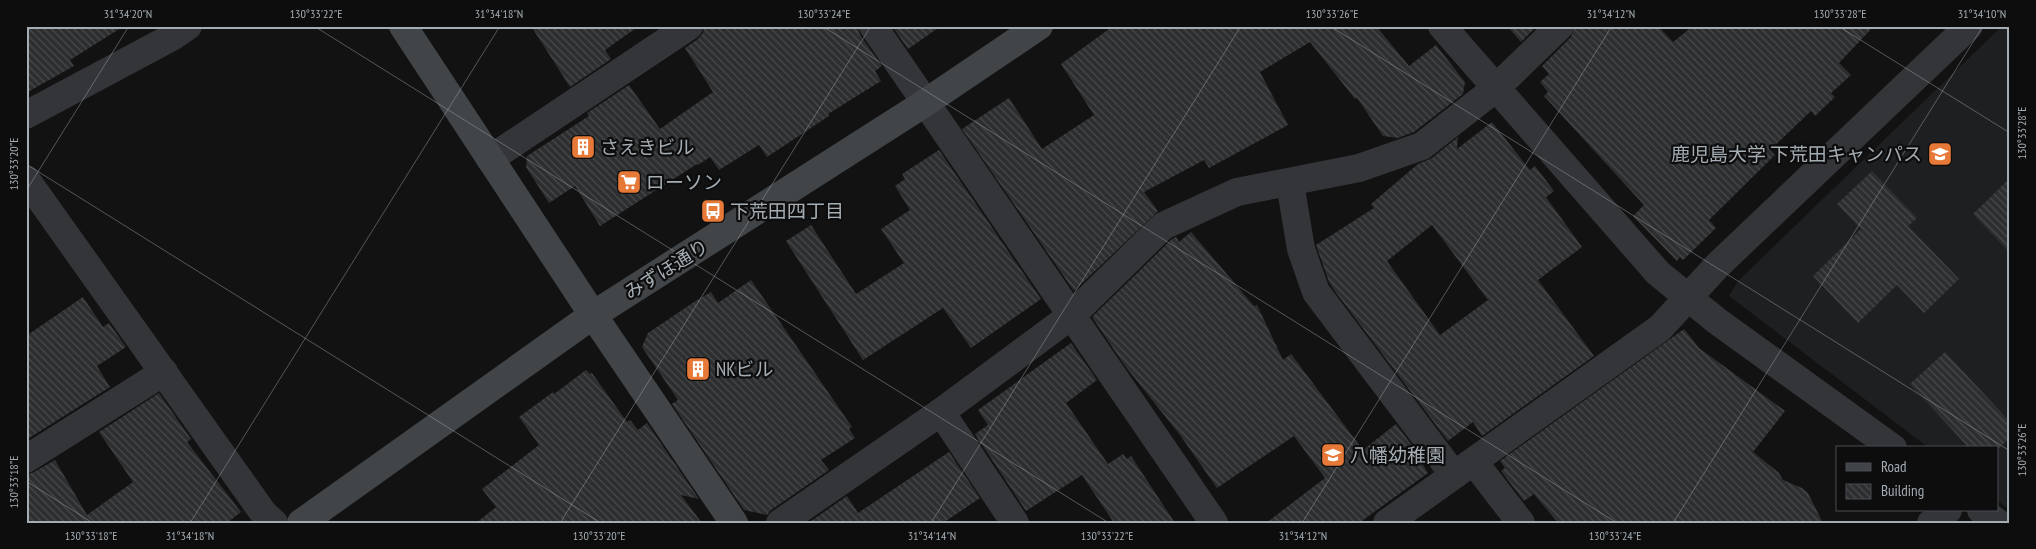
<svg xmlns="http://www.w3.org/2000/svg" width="2036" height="549" viewBox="0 0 2036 549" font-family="'PT Sans Narrow','Noto Sans JP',sans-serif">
	<defs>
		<pattern id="building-back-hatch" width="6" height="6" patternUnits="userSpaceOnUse" patternTransform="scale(1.25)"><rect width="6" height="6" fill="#2d2e2f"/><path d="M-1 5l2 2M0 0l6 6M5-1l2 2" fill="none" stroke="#484a4b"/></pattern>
	</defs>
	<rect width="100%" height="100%" fill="#121213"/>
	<polygon fill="#1e1f20" points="2002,26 2010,26 2010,510 1997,500 1997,448 1929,448 1729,296 1738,281"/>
	<g fill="url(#building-back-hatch)" fill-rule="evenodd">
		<polygon points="26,26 124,26 70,60 74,66 26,93"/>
		<polygon points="531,26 639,26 605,50 611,59 570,87"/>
		<polygon points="704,26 858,26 860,35 882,66 875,71 881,81 828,114 829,116 767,157 759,145 719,170 710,157 698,165 697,164 600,226 575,186 549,203 526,167 527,156 589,116 587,113 629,85 660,129 713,92 685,48 698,39 703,33"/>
		<polygon points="892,26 941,26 908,49"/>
		<polygon points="1113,26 1376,26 1409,66 1436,45 1465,82 1463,94 1414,132 1398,138 1383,136 1357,98 1355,99 1310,42 1260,72 1288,125 1209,168 1204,160 1144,192 1158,211 1074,291 962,129 1009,98 1042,149 1094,115 1061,64"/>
		<polygon points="1507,26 1537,26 1521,42"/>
		<polygon points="1575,26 1658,26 1673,42 1693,26 1874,26 1839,63 1851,75 1831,93 1835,97 1815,116 1811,111 1770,150 1775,155 1709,220 1716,228 1683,260 1680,257 1677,261 1633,216 1644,205 1544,96 1548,92 1540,82 1549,74 1542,66 1571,37"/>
		<path d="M1492 122 1530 170 1535 166 1554 191 1546 197 1582 247 1538 280 1594 356 1482 436 1473 422 1448 441 1334 290 1329 282 1316 245 1374 208 1371 204 1418 164 1432 158 1458 137 1457 149ZM1432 225 1488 300 1440 335 1387 261Z"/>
		<polygon points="939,150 1041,299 971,348 943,308 863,360 786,241 811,225 856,294 904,263 881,229 910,210 895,186 905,179 902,174"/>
		<polygon points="1872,171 1917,218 1908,226 1959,279 1924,313 1897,285 1858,323 1813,276 1861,229 1837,204"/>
		<polygon points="2010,178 2010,253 1973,214"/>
		<polygon points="1191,232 1254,306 1257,305 1283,360 1291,354 1363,450 1396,424 1425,463 1423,465 1428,473 1359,523 1266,523 1325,478 1294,436 1217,488 1180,435 1125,366 1092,317 1172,239 1176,237 1179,242"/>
		<polygon points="751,280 852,427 849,429 855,438 821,460 829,470 771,510 767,515 744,510 672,404 678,400 642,347 648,333 694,302 711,292 718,303"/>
		<polygon points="83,297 103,327 109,323 126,347 97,366 110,387 26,440 26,336"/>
		<polygon points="1684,329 1699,348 1785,411 1753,452 1779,473 1783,480 1802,488 1808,493 1823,523 1558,523 1534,494 1524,501 1501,471 1505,468 1500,461"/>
		<polygon points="1071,343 1097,380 1066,403 1108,464 1123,454 1127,459 1131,456 1175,523 1114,523 1082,475 1026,511 975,434 988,425 978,410"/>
		<polygon points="1945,352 2010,422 2010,438 1999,448 1969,448 1910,384"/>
		<polygon points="586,370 590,374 592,373 627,422 630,420 638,430 647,423 699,499 681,495 702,523 476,523 496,507 482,489 539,445 519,417 553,392 554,394"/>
		<polygon points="159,393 191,439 187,442 241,512 227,523 26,523 26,475 34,472 55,460 87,515 133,482 99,432"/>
		<polygon points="949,452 980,498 943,523 808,523 847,496 858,513"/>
	</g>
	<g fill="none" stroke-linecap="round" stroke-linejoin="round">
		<g stroke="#333538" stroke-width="28">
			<polyline points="873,26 1214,523"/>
			<polyline points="1442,26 1658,273 1717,321 1893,448"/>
			<polyline points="26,115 172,37 188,26"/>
			<polyline points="490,159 689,26"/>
			<polyline points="26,179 264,514 274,523"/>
			<polyline points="1290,183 1301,249 1316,292 1454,475"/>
			<polyline points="941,412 1015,523"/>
			<polyline points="26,459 164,372"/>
			<polyline points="1474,462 1521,523"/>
			<polyline points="1981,510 1998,523"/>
			<polyline points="780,523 941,412 1072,315 1163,226 1237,192 1359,168 1422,146 1496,88 1560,26"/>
			<polyline points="1387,523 1660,328 1717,266 1969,26"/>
			<polyline points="1931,523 1948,510"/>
		</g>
		<g stroke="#414548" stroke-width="28">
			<polyline points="403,26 593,315 734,523"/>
			<polyline points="301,523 593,315 925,103 1039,26"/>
		</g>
	</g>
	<path fill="none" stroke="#a4adb3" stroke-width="1" stroke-opacity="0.45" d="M314 26 1109 523M822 26 1617 523M1330 26 2010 451M1838 26 2010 133M26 164 601 523M26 191 129 26M26 481 93 523M190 523 500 26M560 523 871 26M931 523 1241 26M1302 523 1612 26M1673 523 1983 26"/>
	<defs>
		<symbol id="building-square" viewBox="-11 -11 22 22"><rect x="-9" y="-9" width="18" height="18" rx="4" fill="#e67937" stroke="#0d0d0e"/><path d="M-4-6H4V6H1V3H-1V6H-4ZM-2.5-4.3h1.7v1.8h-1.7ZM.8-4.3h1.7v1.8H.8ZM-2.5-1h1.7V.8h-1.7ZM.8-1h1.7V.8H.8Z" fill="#fff"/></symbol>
		<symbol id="university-square" viewBox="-11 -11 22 22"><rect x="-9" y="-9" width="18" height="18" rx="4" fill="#e67937" stroke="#0d0d0e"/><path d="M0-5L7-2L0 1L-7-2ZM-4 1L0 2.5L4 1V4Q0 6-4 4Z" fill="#fff"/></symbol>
		<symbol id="supermarket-square" viewBox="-11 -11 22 22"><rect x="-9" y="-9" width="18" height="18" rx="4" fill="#e67937" stroke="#0d0d0e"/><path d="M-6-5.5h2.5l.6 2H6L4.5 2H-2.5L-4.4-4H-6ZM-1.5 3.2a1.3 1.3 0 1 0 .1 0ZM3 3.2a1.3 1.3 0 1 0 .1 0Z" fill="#fff"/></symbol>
		<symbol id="bus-square" viewBox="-11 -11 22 22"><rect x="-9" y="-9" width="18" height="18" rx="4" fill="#e67937" stroke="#0d0d0e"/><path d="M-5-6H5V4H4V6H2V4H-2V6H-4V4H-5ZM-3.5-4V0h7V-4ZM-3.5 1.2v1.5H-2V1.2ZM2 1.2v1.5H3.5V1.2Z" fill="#fff"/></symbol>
		<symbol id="school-square" viewBox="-11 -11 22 22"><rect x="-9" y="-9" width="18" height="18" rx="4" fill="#e67937" stroke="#0d0d0e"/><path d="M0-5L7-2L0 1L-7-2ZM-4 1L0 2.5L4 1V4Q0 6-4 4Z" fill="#fff"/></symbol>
	</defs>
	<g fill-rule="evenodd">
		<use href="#building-square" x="569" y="133" width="28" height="28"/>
		<use href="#university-square" x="1926" y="140" width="28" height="28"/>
		<use href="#supermarket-square" x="615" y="168" width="28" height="28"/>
		<use href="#bus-square" x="699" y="197" width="28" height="28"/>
		<use href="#building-square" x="684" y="355" width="28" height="28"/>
		<use href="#school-square" x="1319" y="441" width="28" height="28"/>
	</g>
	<g text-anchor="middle" stroke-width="4.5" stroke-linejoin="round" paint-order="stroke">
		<g font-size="19" fill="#a4adb3" stroke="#0d0d0e" text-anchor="start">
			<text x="600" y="154">さえきビル</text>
			<text x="1922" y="161" text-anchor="end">鹿児島大学 下荒田キャンパス</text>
			<text x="646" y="189">ローソン</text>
			<text x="730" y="218">下荒田四丁目</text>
			<text x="716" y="376">NKビル</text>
			<text x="1350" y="462">八幡幼稚園</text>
		</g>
		<g font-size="19" fill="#a4adb3" stroke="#0d0d0e">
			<text transform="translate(666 269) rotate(-32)" y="7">みずほ通り</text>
		</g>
	</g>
	<rect width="2036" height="549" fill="none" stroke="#0d0d0e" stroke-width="55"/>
	<rect x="1836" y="446" width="162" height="65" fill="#0d0d0e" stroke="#494d50"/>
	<rect x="1846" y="463" width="25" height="8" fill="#414548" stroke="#494d50"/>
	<text x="1881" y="472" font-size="15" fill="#a4adb3">Road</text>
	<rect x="1846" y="484" width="25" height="15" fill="url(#building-back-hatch)" stroke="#494d50"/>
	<text x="1881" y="496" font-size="15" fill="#a4adb3">Building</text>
	<rect x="28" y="28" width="1980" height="494" fill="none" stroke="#a4adb3" stroke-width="2"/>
	<g font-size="12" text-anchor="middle" fill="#a4adb3">
		<text x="128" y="18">31°34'20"N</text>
		<text x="316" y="18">130°33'22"E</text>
		<text x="499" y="18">31°34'18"N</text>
		<text x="824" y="18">130°33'24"E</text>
		<text x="1332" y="18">130°33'26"E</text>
		<text x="1611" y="18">31°34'12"N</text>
		<text x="1840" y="18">130°33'28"E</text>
		<text x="1982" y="18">31°34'10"N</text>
		<text transform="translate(2022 133) rotate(-90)" y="4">130°33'28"E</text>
		<text transform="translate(14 164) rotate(-90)" y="4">130°33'20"E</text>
		<text transform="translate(2022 450) rotate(-90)" y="4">130°33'26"E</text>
		<text transform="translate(14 482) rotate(-90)" y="4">130°33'18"E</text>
		<text x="91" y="540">130°33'18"E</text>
		<text x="190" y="540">31°34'18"N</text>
		<text x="599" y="540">130°33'20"E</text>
		<text x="932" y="540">31°34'14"N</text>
		<text x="1107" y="540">130°33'22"E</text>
		<text x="1303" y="540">31°34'12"N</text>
		<text x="1615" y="540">130°33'24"E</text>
	</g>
</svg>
